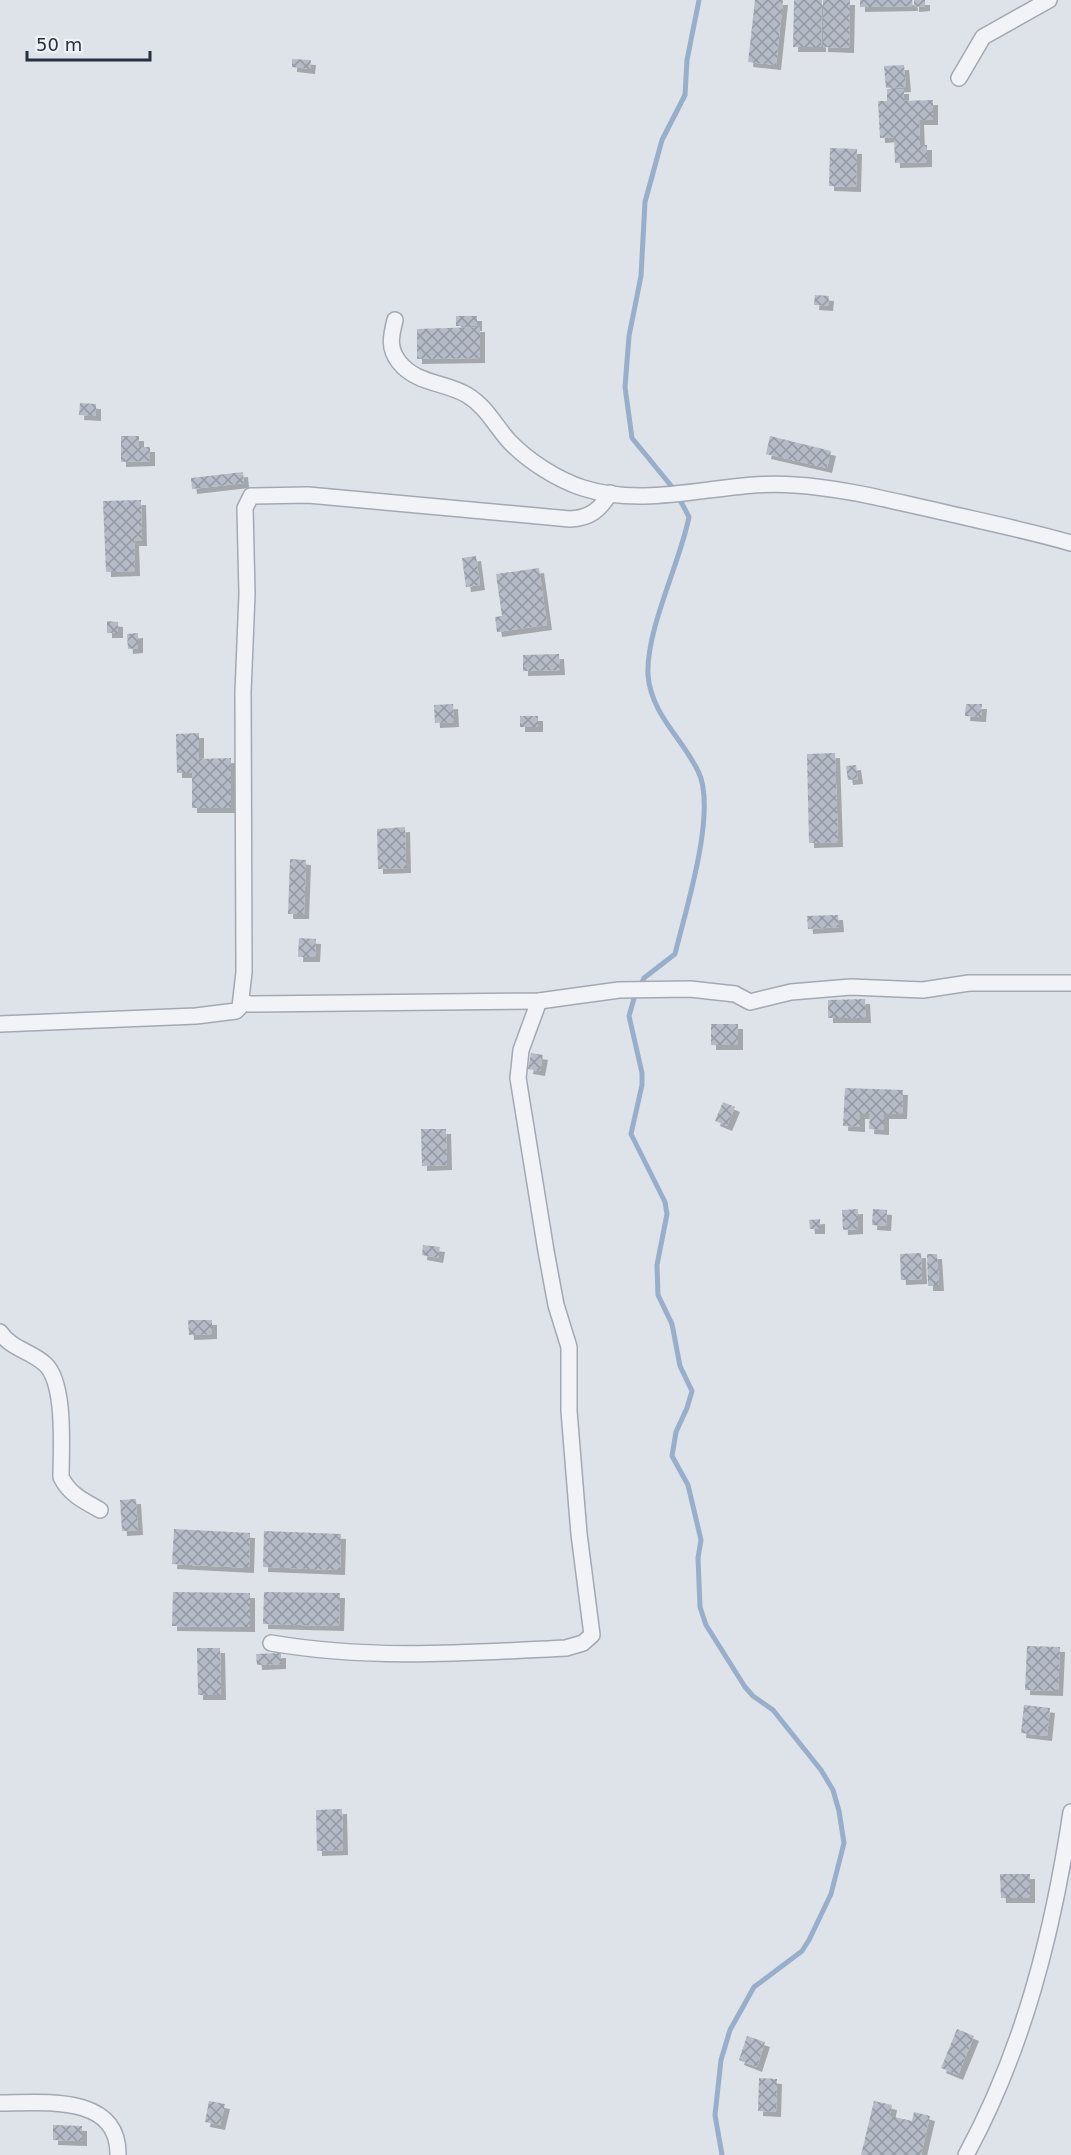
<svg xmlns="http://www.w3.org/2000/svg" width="1071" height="2155" viewBox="0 0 1071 2155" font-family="'DejaVu Sans',sans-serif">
	<defs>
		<pattern id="building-cross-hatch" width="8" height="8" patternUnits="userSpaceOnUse" patternTransform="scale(1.5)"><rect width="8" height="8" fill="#b5bbc6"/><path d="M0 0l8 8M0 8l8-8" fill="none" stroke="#9398a2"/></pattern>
		<filter id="shadow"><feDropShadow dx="5" dy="5" stdDeviation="0" flood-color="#0004"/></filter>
	</defs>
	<rect width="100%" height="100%" fill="#dee2e9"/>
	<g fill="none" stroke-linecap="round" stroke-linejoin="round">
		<g stroke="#97afcb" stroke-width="5">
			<polyline points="673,488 632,438 625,387 629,336 641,276 645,202 662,140 685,95 687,60 699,0"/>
			<path d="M642 982 644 978 675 954C685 912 718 810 698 771 682 738 651 714 648 675 646 629 680 563 689 517L679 498"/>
			<polyline points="635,995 629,1016 642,1073 642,1085 631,1134 665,1202 667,1214 657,1265 658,1295 672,1324 680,1366 692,1391 687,1408 676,1432 672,1456 688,1485 701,1540 698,1558 700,1607 706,1625 745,1687 753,1696 773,1710 821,1770 833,1790 839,1811 844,1843 831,1894 809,1940 802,1951 754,1987 730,2030 721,2060 715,2115 722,2155"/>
		</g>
	</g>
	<g fill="url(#building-cross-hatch)" filter="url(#shadow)">
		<polygon points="755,0 783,0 776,65 748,62"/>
		<polygon points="794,0 822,0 821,47 793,47"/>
		<polygon points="823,0 850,0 849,48 823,47"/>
		<polygon points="860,0 912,0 913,6 860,7"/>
		<polygon points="914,0 925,0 925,6 914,7"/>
		<polygon points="292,59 311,60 310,69 292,67"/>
		<polygon points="904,65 906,87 886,88 884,66"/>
		<polygon points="887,89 904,89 904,101 933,100 933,120 919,120 920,145 927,145 927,162 895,163 894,137 880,138 878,101 887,101"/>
		<polygon points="830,148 857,149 856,187 829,186"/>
		<polygon points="815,295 829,296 828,306 814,305"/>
		<rect x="456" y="316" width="21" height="10"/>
		<polygon points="480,327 480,358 417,359 417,329"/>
		<polygon points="80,403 96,404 96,416 79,415"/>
		<polygon points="121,436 139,436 139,447 150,447 150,461 121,462"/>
		<polygon points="770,436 831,451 827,468 766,454"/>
		<polygon points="243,472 244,483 192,489 191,478"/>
		<polygon points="141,500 142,541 134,541 135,571 106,572 103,501"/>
		<polygon points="476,556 480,585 466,587 462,558"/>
		<polygon points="539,568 547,625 497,632 495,617 502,616 496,574"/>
		<polygon points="107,621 118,622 118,633 107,633"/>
		<polygon points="138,633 138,648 128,649 127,634"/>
		<polygon points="559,654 560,670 523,671 523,655"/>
		<polygon points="453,704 454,722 435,723 434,705"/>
		<polygon points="966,704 982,704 981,717 965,716"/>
		<rect x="520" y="716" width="18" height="11"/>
		<polygon points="199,733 199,759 231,758 231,808 192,808 192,773 177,773 176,734"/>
		<polygon points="835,753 838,842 809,843 807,754"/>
		<polygon points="856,765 858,779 848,780 846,766"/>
		<polygon points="405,827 406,868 378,869 377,829"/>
		<polygon points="290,859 306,860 304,914 288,914"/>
		<polygon points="838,915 839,927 808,929 807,916"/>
		<polygon points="299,938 316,939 315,957 298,957"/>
		<polygon points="865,999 866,1018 828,1018 828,1000"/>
		<rect x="711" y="1024" width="27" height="21"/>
		<polygon points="531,1053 543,1055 540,1071 528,1069"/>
		<polygon points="845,1088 903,1090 902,1114 884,1114 884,1130 869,1129 870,1114 860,1114 860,1127 843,1126"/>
		<polygon points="723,1102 735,1107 727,1126 715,1121"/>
		<polygon points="421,1129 446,1129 447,1165 422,1166"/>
		<polygon points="858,1209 858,1229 843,1230 842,1210"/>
		<polygon points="873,1209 887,1210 886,1226 872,1225"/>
		<polygon points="820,1219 820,1229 810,1229 809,1220"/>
		<polygon points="423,1245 440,1247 438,1258 422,1255"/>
		<polygon points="921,1253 922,1279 901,1280 900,1254"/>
		<polygon points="927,1254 937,1254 939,1286 928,1286"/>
		<polygon points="188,1320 212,1320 212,1334 189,1335"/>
		<polygon points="136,1499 138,1530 122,1531 120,1500"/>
		<polygon points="174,1529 250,1533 249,1568 172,1564"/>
		<polygon points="264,1531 341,1534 340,1570 263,1567"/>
		<polygon points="173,1592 250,1593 250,1627 172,1626"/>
		<polygon points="264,1592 340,1593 339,1626 263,1624"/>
		<polygon points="1027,1646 1060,1647 1058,1691 1025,1690"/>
		<polygon points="197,1648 220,1648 221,1695 198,1695"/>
		<polygon points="281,1653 281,1664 257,1665 256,1654"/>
		<polygon points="1024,1705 1050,1708 1047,1736 1021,1733"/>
		<polygon points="342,1809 343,1850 317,1851 316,1810"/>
		<polygon points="1000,1874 1030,1874 1030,1898 1001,1898"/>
		<polygon points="957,2029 974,2036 958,2075 941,2068"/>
		<polygon points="747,2036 765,2042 757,2067 739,2060"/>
		<polygon points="759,2078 777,2079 776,2112 758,2111"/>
		<polygon points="209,2101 225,2104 220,2125 205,2122"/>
		<polygon points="874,2101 892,2105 890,2116 912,2121 914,2112 930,2116 921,2155 861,2155"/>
		<polygon points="53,2125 82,2126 82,2141 53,2140"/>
	</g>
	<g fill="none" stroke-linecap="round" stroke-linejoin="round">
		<defs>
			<g id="street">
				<polyline points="959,78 983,37 1049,0"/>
				<path d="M395 320C391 336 388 348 399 362 416 384 445 382 467 395 487 407 495 426 510 442 528 461 558 480 583 488 652 510 725 479 795 485 842 488 888 500 934 510 980 521 1026 530 1071 543"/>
				<polyline points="242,1001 249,1004 539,1001 619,990 690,989 735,994 750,1002 791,992 851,987 923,990 969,983 1071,983"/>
				<path d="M0 1024 196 1016 236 1011 240 1007 244 972 243 692 247 594 245 508 251 496 308 495 570 519C590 518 600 510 610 493"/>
				<path d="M0 1332C11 1349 31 1351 45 1364 66 1383 61 1450 61 1477 69 1494 84 1501 100 1510"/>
				<path d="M271 1643C370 1660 466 1653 566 1648L583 1643 592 1635 579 1534 569 1411V1347L556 1305 546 1251 518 1078 521 1050 539 1001"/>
				<path d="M0 2103C41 2103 119 2093 118 2155"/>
				<path d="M966 2155C1024 2048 1053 1932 1071 1812"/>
			</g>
		</defs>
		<use href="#street" stroke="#a3a9b3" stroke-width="18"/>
		<use href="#street" stroke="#f1f3f7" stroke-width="15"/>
	</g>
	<path d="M27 51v9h123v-9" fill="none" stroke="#263040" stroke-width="3"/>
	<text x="36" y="51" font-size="18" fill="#263040" stroke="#eef1f6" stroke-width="4.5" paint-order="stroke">50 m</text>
</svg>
